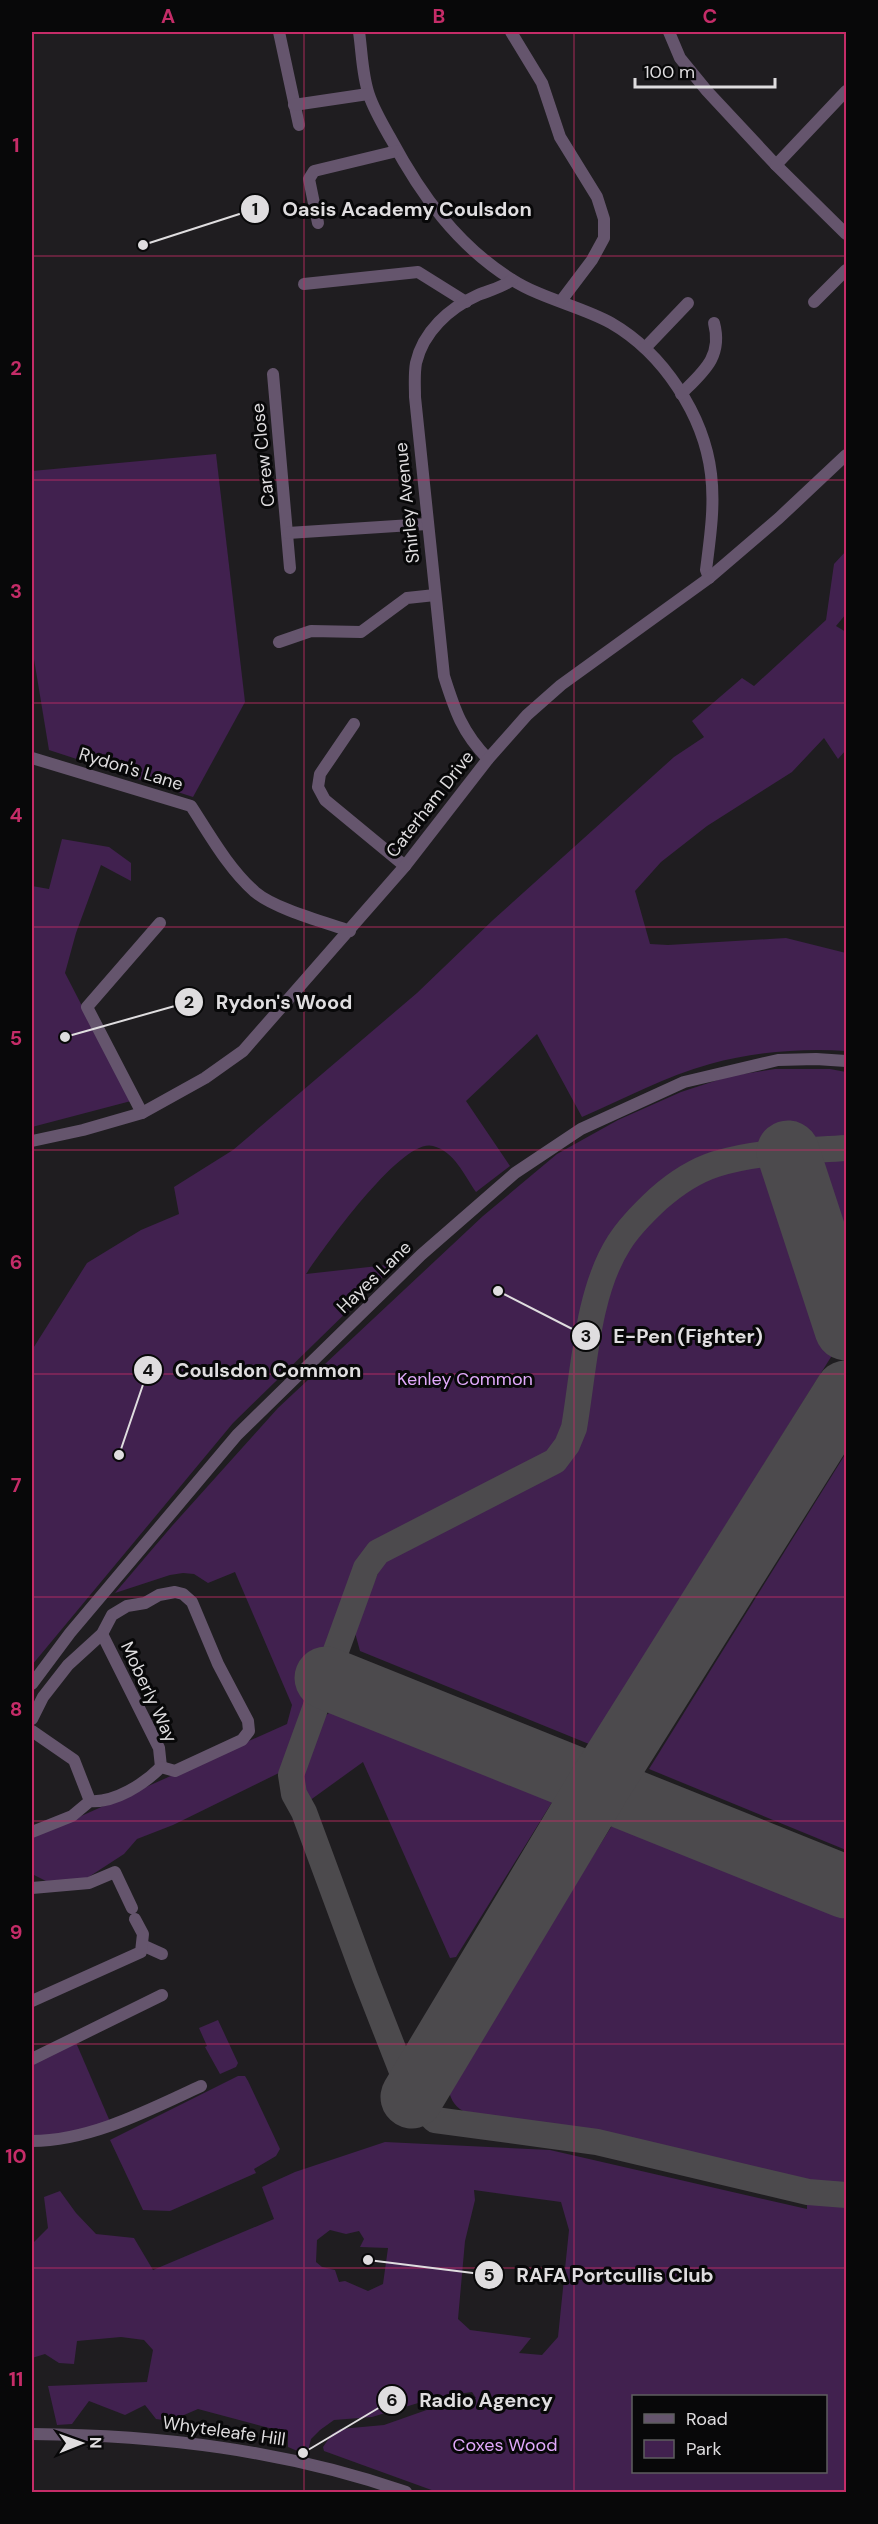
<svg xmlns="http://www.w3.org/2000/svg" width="878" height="2524" viewBox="0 0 878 2524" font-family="'DM Sans',sans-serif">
	<rect width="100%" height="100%" fill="#1f1d20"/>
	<g fill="#41214f" fill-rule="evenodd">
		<polygon points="216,454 245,702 193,797 49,750 32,647 32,471"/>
		<path d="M846 551V614L836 626 846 632V750L838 759 824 738 792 772 707 826 661 862 635 891 650 944 668 945 786 938 846 953V1051C802 1048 753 1052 710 1064 666 1076 624 1099 582 1117L537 1034 466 1101 510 1166 476 1192C464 1175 454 1151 433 1146 402 1137 323 1249 306 1274L396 1264 233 1423 32 1665V1350L87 1263 141 1230 179 1214 174 1187 233 1150 417 993 493 920 674 757 704 737 692 721 742 678 754 686 826 620 834 564Z"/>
		<polygon points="62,839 109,847 131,863 131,881 101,865 76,933 65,973 131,1101 32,1127 32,886 49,889"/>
		<path d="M775 1069H830L846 1072V1142C803 1145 757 1146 715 1158 692 1165 671 1180 654 1196 583 1260 582 1336 568 1424L560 1442 549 1458 374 1547 361 1565 285 1770 173 1825 137 1839 124 1854 84 1880 46 1881 32 1874V1838L287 1724 292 1705 235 1572 208 1583 194 1574 183 1573 170 1575 115 1593 172 1526 278 1408 483 1216 557 1154 618 1120 681 1092 730 1076Z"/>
		<polygon points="846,1157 846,1333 589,1744 360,1651 354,1629 384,1559 559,1471 575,1447 583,1428 607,1287 622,1251 643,1224 672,1196 704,1177 758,1164"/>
		<polygon points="846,1453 846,1850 649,1769"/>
		<polygon points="330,1712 342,1712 554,1799 456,1957 450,1958 363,1762 309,1801 298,1777 316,1724"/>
		<path d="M613 1824 846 1919V2188L804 2183 557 2127 463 2111C453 2105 450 2098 448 2086Z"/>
		<polygon points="218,2020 238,2063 236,2067 220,2074 205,2047 207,2046 199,2028"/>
		<polygon points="74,2038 111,2124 32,2141 32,2059"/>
		<polygon points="238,2076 245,2076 248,2081 280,2149 276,2156 254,2169 256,2173 170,2211 143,2210 110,2140"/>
		<path d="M385 2142 550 2150 807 2209V2199L846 2203V2492H437L324 2451 323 2447 332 2434 340 2429 384 2425 455 2400 476 2398 472 2392 438 2397 372 2417 334 2420 320 2430 311 2439 307 2455 288 2447V2433L198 2409 170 2421 156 2419 145 2405 125 2415 89 2401 72 2424 57 2425 48 2386 147 2382 153 2350 144 2340 121 2337 77 2341 74 2364 59 2363 45 2354 32 2358V2244L48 2228 44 2197 60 2191 76 2213 96 2234 134 2238 153 2270 274 2219 262 2187 295 2172ZM474 2190 561 2202 569 2230 558 2337 542 2355 519 2353 531 2338 470 2330 458 2319 465 2241 475 2200ZM330 2230 346 2234 359 2231 364 2239 360 2247 388 2248 383 2284 368 2291 345 2281 339 2282 335 2270 322 2267 316 2262 317 2240ZM634 2396H826V2472H634Z"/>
	</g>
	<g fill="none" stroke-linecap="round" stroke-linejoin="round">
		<path stroke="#4c4a4d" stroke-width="26" d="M846 1148C804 1151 757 1151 716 1164 694 1171 675 1184 658 1199 644 1212 629 1227 619 1243 587 1293 584 1370 574 1428L567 1445 555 1461 378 1552 366 1568 291 1775 294 1794 304 1812 365 1977 412 2097 435 2120 597 2142 808 2192 846 2195"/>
		<g stroke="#4c4a4d" stroke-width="63">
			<polyline points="788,1152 846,1329"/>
			<polyline points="326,1678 846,1887"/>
			<polyline points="412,2097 598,1787 846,1392"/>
		</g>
		<g stroke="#65556d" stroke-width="12">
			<polyline points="279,32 299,125"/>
			<path d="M359 32C362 52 362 75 369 95 374 110 383 125 391 139 421 195 457 245 511 279 542 299 580 306 611 323 663 353 704 415 711 474 715 506 710 538 706 570L709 578"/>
			<polyline points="511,32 542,83 560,137 597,197 604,219 604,238 592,260 561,301"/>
			<polyline points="669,32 680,58 707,91 776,165 846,234"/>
			<polyline points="294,105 368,94"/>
			<polyline points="776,165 846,91"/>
			<polyline points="318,223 309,179 314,171 397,151"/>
			<polyline points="304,284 418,272 466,302"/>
			<polyline points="814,302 846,270"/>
			<polyline points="645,348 688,303"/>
			<polyline points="273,374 290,568"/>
			<path d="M681 394C703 372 723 357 714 323"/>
			<polyline points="288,533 427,524"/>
			<polyline points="279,642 311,631 361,632 407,598 435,595"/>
			<polyline points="354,724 320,774 318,787 325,800 405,866"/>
			<path d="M32 758 191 806C210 835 228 868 255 892 275 909 324 922 350 931"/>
			<path d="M488 759C462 732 455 711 444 676L415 397C415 386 414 374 416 363 423 332 449 308 478 295 490 290 501 288 512 280"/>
			<polyline points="142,1113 87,1007 160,923"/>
			<polyline points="32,1141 83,1130 142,1113 205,1078 243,1051 405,866 488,759 527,715 561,685 709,578 779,518 846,455"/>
			<polyline points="102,1634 159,1748 161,1767"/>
			<polyline points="32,1684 70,1633 237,1435 421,1255 515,1173 581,1129 684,1082 778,1060 816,1059 846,1061"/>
			<path d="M32 1719 43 1697 68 1665 102 1634 112 1615 127 1606 145 1603 159 1595 175 1592 183 1594 192 1602 218 1664 248 1721 249 1731 242 1740 175 1771 161 1767C144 1784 115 1803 90 1801L72 1816 32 1832"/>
			<polyline points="32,1731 74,1760 90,1801"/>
			<polyline points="32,1888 89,1883 115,1872 132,1908"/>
			<polyline points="142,1945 162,1954"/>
			<polyline points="32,2001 141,1952 143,1934 135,1919"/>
			<polyline points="32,2059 162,1995"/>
			<path d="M32 2141C90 2141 149 2110 201 2086"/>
			<path d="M32 2434C160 2435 284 2450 406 2492"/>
		</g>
	</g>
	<path fill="none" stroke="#c52c68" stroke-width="1.5" stroke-opacity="0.55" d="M304 32V2492M574 32V2492M32 256H846M32 480H846M32 703H846M32 927H846M32 1150H846M32 1374H846M32 1597H846M32 1821H846M32 2044H846M32 2268H846"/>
	<g text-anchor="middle" stroke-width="6" stroke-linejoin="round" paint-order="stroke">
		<g font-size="18" fill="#dfdddf" stroke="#080809">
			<text transform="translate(263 455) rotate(-96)" y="6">Carew Close</text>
			<text transform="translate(407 503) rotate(-96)" y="6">Shirley Avenue</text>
			<text transform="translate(131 769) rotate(17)" y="6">Rydon's Lane</text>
			<text transform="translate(430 804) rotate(-52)" y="6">Caterham Drive</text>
			<text transform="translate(374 1277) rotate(-44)" y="6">Hayes Lane</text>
			<text transform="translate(149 1692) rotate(65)" y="6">Moberly Way</text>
			<text transform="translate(224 2431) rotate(8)" y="6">Whyteleafe Hill</text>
		</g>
		<g font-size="18" fill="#e1a9fb" stroke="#080809">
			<text x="465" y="1385">Kenley Common</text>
			<text x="505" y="2451">Coxes Wood</text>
		</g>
	</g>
	<path fill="none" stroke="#dfdddf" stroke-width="2" d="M143 245L255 209M65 1037L189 1002M498 1291L586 1336M119 1455L148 1370M368 2260L489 2275M303 2453L392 2400"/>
	<g fill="#dfdddf" stroke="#080809" stroke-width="2">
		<circle cx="143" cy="245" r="6"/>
		<circle cx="65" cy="1037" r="6"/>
		<circle cx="498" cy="1291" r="6"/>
		<circle cx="119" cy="1455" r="6"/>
		<circle cx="368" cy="2260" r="6"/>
		<circle cx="303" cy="2453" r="6"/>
		<circle cx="255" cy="209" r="15"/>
		<circle cx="189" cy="1002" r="15"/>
		<circle cx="586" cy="1336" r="15"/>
		<circle cx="148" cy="1370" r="15"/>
		<circle cx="489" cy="2275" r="15"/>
		<circle cx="392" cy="2400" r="15"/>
	</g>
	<g font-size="18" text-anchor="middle" font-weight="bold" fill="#111">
		<text x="255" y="215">1</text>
		<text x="189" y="1008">2</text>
		<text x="586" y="1342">3</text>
		<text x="148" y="1376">4</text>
		<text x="489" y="2281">5</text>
		<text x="392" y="2406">6</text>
	</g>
	<g font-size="20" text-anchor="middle" font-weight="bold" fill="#dfdddf" stroke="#080809" stroke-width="6" stroke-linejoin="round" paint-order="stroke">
		<text x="407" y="216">Oasis Academy Coulsdon</text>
		<text x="284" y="1009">Rydon's Wood</text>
		<text x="688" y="1343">E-Pen (Fighter)</text>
		<text x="268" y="1377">Coulsdon Common</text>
		<text x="615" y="2282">RAFA Portcullis Club</text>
		<text x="486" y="2407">Radio Agency</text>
	</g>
	<rect width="878" height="2524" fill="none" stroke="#080809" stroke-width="66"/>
	<rect x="632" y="2395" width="195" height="78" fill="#080809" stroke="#5e5d5f" stroke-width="1.5"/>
	<rect x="644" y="2414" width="30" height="9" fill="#65556d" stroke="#5e5d5f" stroke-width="1.5"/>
	<text x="686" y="2425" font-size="18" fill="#dfdddf">Road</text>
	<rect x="644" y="2440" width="30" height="18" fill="#41214f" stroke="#5e5d5f" stroke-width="1.5"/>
	<text x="686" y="2455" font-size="18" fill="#dfdddf">Park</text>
	<g transform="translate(81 2443) rotate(89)" stroke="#080809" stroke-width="4.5" paint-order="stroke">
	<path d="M0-4.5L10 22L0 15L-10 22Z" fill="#dfdddf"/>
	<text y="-9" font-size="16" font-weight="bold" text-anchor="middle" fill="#dfdddf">N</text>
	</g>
	<path d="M635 78v9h140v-9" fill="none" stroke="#dfdddf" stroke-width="3"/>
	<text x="644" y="78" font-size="18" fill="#dfdddf" stroke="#080809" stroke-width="4.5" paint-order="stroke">100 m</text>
	<rect x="33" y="33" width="812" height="2458" fill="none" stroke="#c52c68" stroke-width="2"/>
	<g font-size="20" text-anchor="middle" font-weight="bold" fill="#c52c68">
		<text x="168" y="23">A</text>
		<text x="439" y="23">B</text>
		<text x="710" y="23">C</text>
		<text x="16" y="152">1</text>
		<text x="16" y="375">2</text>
		<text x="16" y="598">3</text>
		<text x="16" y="822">4</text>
		<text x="16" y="1045">5</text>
		<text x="16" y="1269">6</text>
		<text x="16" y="1492">7</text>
		<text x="16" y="1716">8</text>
		<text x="16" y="1939">9</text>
		<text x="16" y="2163">10</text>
		<text x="16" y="2386">11</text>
	</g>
</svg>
